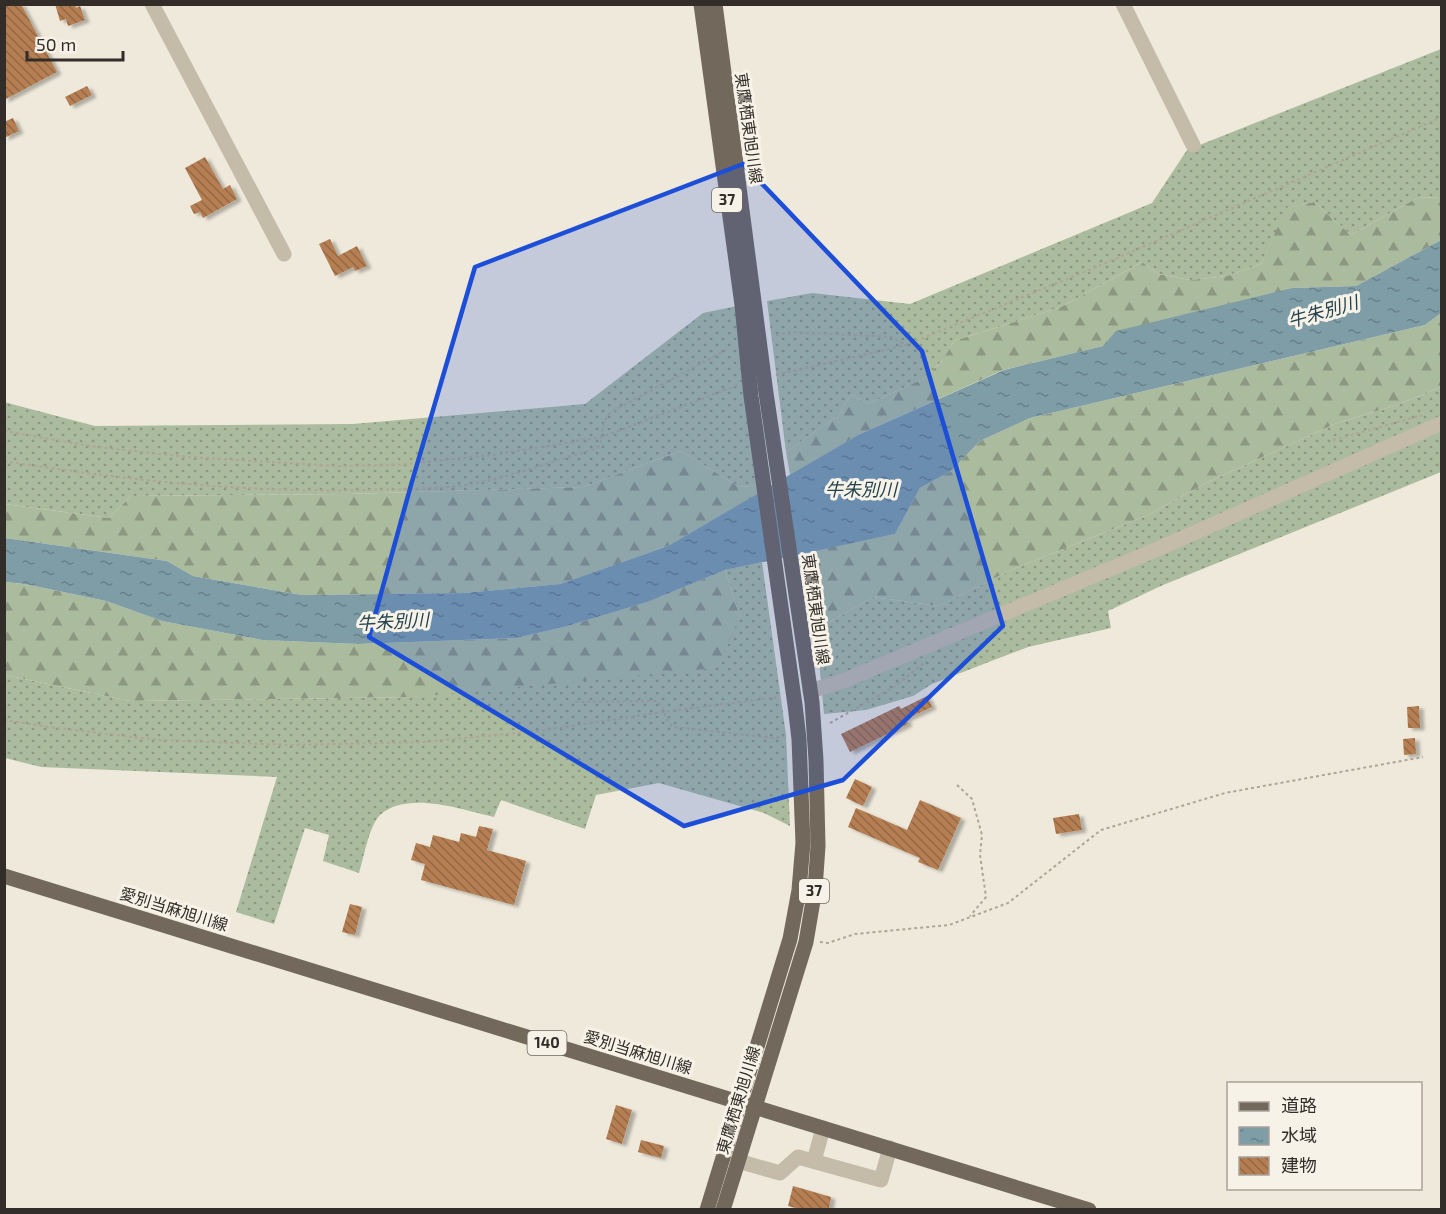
<svg xmlns="http://www.w3.org/2000/svg" width="1446" height="1214" viewBox="0 0 1446 1214" font-family="'Exo 2','Noto Sans JP',sans-serif">
	<defs>
		<pattern id="grass-dots" width="8" height="8" patternUnits="userSpaceOnUse" patternTransform="scale(1.5)"><rect width="8" height="8" fill="#abbb9e"/><path d="M2 2h.1M6 6h.1" fill="none" stroke="#8c9881" stroke-width="1.8" stroke-linecap="round"/></pattern>
		<pattern id="forest-firs" width="22" height="20" patternUnits="userSpaceOnUse" patternTransform="scale(1.5)"><rect width="22" height="20" fill="#abbb9e"/><path d="M5 1l3.5 6h-7zM16 11l3.5 6h-7z" fill="#8c9881"/></pattern>
		<pattern id="water-ripples" width="26" height="14" patternUnits="userSpaceOnUse" patternTransform="scale(1.5)"><rect width="26" height="14" fill="#7e9da7"/><path d="M2 4q2-2 4 0t4 0M15 11q2-2 4 0t4 0" fill="none" stroke="#688088"/></pattern>
		<pattern id="building-back-hatch" width="6" height="6" patternUnits="userSpaceOnUse" patternTransform="scale(1.5)"><rect width="6" height="6" fill="#b57e52"/><path d="M-1 5l2 2M0 0l6 6M5-1l2 2" fill="none" stroke="#946844"/></pattern>
		<filter id="shadow"><feDropShadow dx="4.5" dy="2.5" stdDeviation="1.5" flood-color="#0004"/></filter>
	</defs>
	<rect width="100%" height="100%" fill="#eee9db"/>
	<g fill="url(#grass-dots)">
		<polygon points="1441,49 1441,197 1417,198 1351,235 1314,202 1287,208 1261,264 1227,276 1190,280 1158,274 1142,262 1061,307 954,341 943,360 923,379 868,404 851,394 839,415 786,452 767,301 812,293 910,304 1152,203 1187,150"/>
		<polygon points="742,305 764,485 739,487 681,451 583,487 347,494 131,496 109,518 5,504 4,402 95,426 353,424 585,404 703,313"/>
		<polygon points="1441,387 1441,472 1163,585 1108,611 1111,628 1028,647 932,684 913,696 866,710 824,714 816,630 873,597 939,606 1011,570 1148,515 1208,482 1337,423 1397,405"/>
		<path d="M762 562 786 735 790 826 764 813 659 783 596 795 585 829 501 800 494 817C462 810 408 790 380 815 369 826 364 857 359 873L323 861 329 835 305 828 274 924 236 912 277 777 41 767 5 758V675L130 701 415 697 740 617 725 570Z"/>
	</g>
	<g fill="url(#forest-firs)">
		<polygon points="1441,197 1441,240 1356,286 1292,288 1103,346 1003,370 858,435 790,475 786,452 839,415 851,394 868,404 923,379 942,361 954,341 1061,307 1142,262 1158,274 1190,280 1227,276 1261,264 1286,208 1314,202 1351,235 1417,198"/>
		<polygon points="1441,313 1441,387 1397,405 1337,423 1208,482 1148,515 1011,570 939,606 873,597 816,630 806,552 895,534 920,488 951,471 980,441 1030,418 1425,325"/>
		<polygon points="681,451 739,487 764,485 765,490 668,546 560,584 464,593 302,595 193,576 167,561 5,538 5,504 109,518 131,496 347,494 583,487"/>
		<polygon points="725,570 740,617 716,668 415,697 130,701 5,675 4,582 25,584 106,601 162,621 262,640 358,644 516,638 564,627 646,602"/>
	</g>
	<polygon fill="url(#water-ripples)" points="1441,240 1441,313 1425,325 1030,418 980,441 951,471 920,488 895,534 725,570 647,602 564,627 516,638 358,644 262,640 162,621 106,601 25,584 5,582 5,538 167,561 193,576 302,595 464,593 560,584 668,546 858,435 1004,370 1103,346 1116,331 1292,288 1356,286"/>
	<g fill="url(#building-back-hatch)" filter="url(#shadow)">
		<polygon points="4,4 21,4 57,72 4,100"/>
		<polygon points="55,4 75,4 76,8 80,6 85,20 68,26 66,19 60,21"/>
		<polygon points="87,86 92,95 70,106 65,97"/>
		<polygon points="13,118 19,131 4,138 4,122"/>
		<polygon points="205,157 223,189 230,185 237,199 203,218 200,212 194,214 190,206 202,200 185,168"/>
		<polygon points="330,239 338,256 357,246 367,266 355,271 353,267 335,276 319,244"/>
		<polygon points="927,696 932,707 906,719 908,724 850,752 841,734 899,706 901,709"/>
		<polygon points="1419,706 1420,728 1408,728 1407,707"/>
		<polygon points="1415,738 1416,754 1404,755 1403,739"/>
		<polygon points="855,779 872,787 863,806 846,798"/>
		<polygon points="920,800 961,818 938,870 918,862 920,858 848,827 856,808 907,830"/>
		<polygon points="1079,814 1082,830 1056,834 1053,818"/>
		<polygon points="479,826 493,829 487,850 526,861 514,905 421,880 425,864 411,860 416,843 430,847 433,835 459,842 461,833 476,837"/>
		<polygon points="350,904 362,907 355,935 342,932"/>
		<polygon points="616,1105 632,1110 622,1144 606,1139"/>
		<polygon points="641,1140 664,1146 661,1158 638,1152"/>
		<polygon points="793,1186 831,1197 829,1209 800,1209 788,1206"/>
	</g>
	<g fill="none" stroke-linecap="round" stroke-linejoin="round">
		<g stroke="#b0a594" stroke-width="2" stroke-dasharray="3 3" stroke-linecap="butt">
			<polyline points="776,335 792,332 891,337 906,345"/>
			<polyline points="776,375 906,345 1101,265 1442,117"/>
			<polyline points="4,431 97,447 188,457 338,466 396,465 493,455 602,437 738,385"/>
			<polyline points="1333,440 1423,415"/>
			<path d="M4 461C125 480 245 493 367 490 403 489 441 490 477 483 516 475 556 460 595 449L600 445C603 432 601 421 611 412L728 349"/>
			<path d="M575 702 655 701C666 705 663 721 674 727L775 738 783 736"/>
			<polyline points="4,720 49,727 159,740 289,745 423,742 538,731 663,712 779,697"/>
			<polyline points="830,723 894,687 924,663"/>
			<polyline points="957,785 972,799 982,835 980,855 986,897 970,916"/>
			<polyline points="820,942 828,943 855,934 949,925 1008,903 1101,830 1225,793 1423,757"/>
		</g>
		<g stroke="#c4bba9" stroke-width="15">
			<polyline points="152,4 284,254"/>
			<polyline points="1123,4 1193,145"/>
			<polyline points="810,691 843,681 1160,548 1442,423"/>
			<polyline points="738,1161 780,1173 798,1157 881,1180 890,1148"/>
			<polyline points="814,1161 823,1128"/>
		</g>
		<g stroke="#72685b" stroke-width="15">
			<polyline points="701,4 742,305 751,396 795,705 799,739 803,843 799,890 790,939 707,1210"/>
			<polyline points="715,4 766,393 812,702 816,760 818,846 815,889 806,942 723,1210"/>
			<polyline points="4,876 1089,1210"/>
		</g>
	</g>
	<path fill="#1d4ed8" fill-opacity="0.2" stroke="#1d4ed8" stroke-width="4.5" stroke-linejoin="round" d="M743 164 922 351 1003 626 843 780 684 826 369 637 411 485 475 267Z"/>
	<g text-anchor="middle" stroke-width="6" stroke-linejoin="round" paint-order="stroke">
		<g fill="#f6f2e7" stroke="#6d6861" stroke-width="1.5">
			<rect x="712" y="188" width="30" height="24" rx="4.5"/>
			<rect x="799" y="879" width="30" height="24" rx="4.5"/>
			<rect x="527.5" y="1031" width="39" height="24" rx="4.5"/>
		</g>
		<g font-size="15" font-weight="bold" fill="#322d28">
			<text x="727" y="205">37</text>
			<text x="814" y="896">37</text>
			<text x="547" y="1048">140</text>
		</g>
		<g font-size="16" fill="#322d28" stroke="#f6f2e7">
			<text transform="translate(749 128) rotate(82)" y="6">東鷹栖東旭川線</text>
			<text transform="translate(816 609) rotate(82)" y="6">東鷹栖東旭川線</text>
			<text transform="translate(174 909) rotate(17)" y="6">愛別当麻旭川線</text>
			<text transform="translate(638 1052) rotate(17)" y="6">愛別当麻旭川線</text>
			<text transform="translate(738 1100) rotate(-73)" y="6">東鷹栖東旭川線</text>
		</g>
		<g font-size="18" font-style="italic" fill="#23424e" stroke="#f6f2e7">
			<text transform="translate(1323 312) rotate(-16)" y="6">牛朱別川</text>
			<text x="861" y="496">牛朱別川</text>
			<text transform="translate(393 622) rotate(-3)" y="6">牛朱別川</text>
		</g>
	</g>
	<rect width="1446" height="1214" fill="none" stroke="#322d28" stroke-width="12"/>
	<rect x="1227" y="1082" width="195" height="108" fill="#f6f2e7" stroke="#a8a39b" stroke-width="1.5"/>
	<rect x="1239" y="1102" width="30" height="9" fill="#72685b" stroke="#a8a39b" stroke-width="1.5"/>
	<text x="1281" y="1112" font-size="18" fill="#322d28">道路</text>
	<rect x="1239" y="1127" width="30" height="18" fill="url(#water-ripples)" stroke="#a8a39b" stroke-width="1.5"/>
	<text x="1281" y="1142" font-size="18" fill="#322d28">水域</text>
	<rect x="1239" y="1157" width="30" height="18" fill="url(#building-back-hatch)" stroke="#a8a39b" stroke-width="1.5"/>
	<text x="1281" y="1172" font-size="18" fill="#322d28">建物</text>
	<path d="M27 51v9h96v-9" fill="none" stroke="#322d28" stroke-width="3"/>
	<text x="36" y="51" font-size="18" fill="#322d28" stroke="#f6f2e7" stroke-width="4.5" paint-order="stroke">50 m</text>
</svg>
